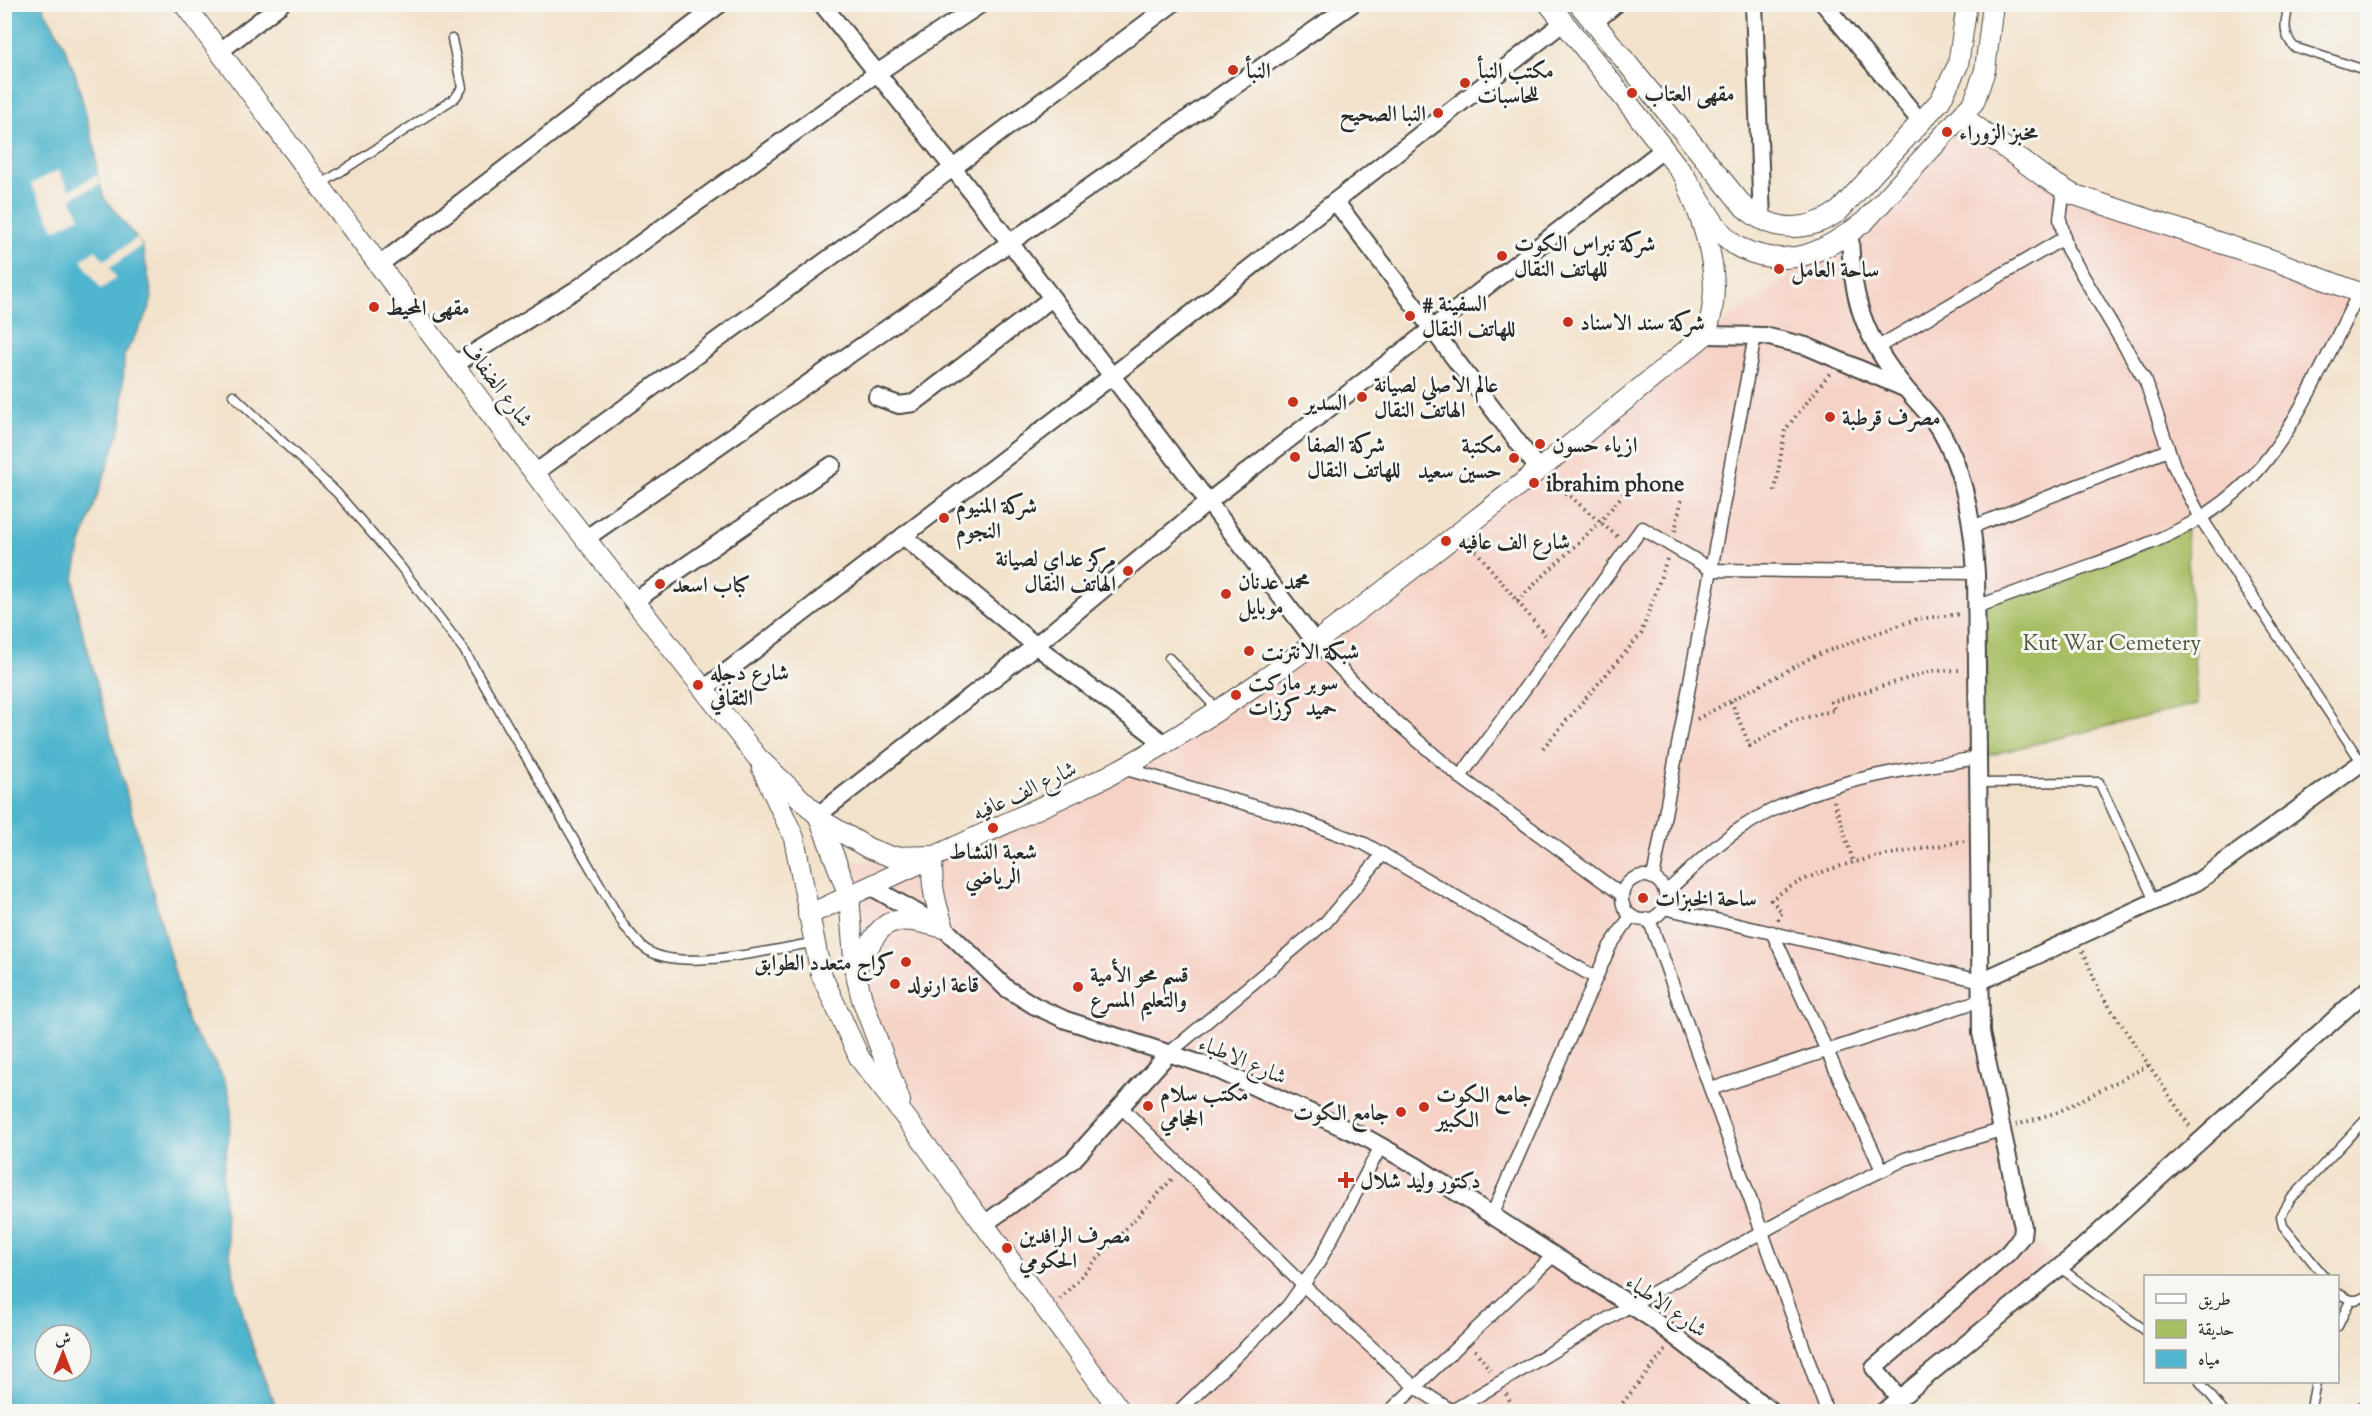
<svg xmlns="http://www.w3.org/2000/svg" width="2372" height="1416" viewBox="0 0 2372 1416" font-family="'Sorts Mill Goudy',Amiri,serif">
	<rect width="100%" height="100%" fill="#f6f6f2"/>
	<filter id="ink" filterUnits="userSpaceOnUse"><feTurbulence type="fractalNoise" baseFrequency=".0167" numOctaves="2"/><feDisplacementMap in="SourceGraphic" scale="12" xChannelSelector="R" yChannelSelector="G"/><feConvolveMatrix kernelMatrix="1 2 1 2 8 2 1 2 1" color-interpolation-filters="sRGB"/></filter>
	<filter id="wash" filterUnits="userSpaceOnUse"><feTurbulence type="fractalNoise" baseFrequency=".008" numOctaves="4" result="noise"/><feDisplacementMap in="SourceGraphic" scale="24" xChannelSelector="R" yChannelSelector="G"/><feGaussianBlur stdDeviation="1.35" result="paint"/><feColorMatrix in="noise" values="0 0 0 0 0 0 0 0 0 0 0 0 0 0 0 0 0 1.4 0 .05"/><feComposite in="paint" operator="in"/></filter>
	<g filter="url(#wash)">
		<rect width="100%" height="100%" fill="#f3e2cb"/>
		<polygon fill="#f6d1c5" points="1969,110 2072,194 2359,293 2270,455 2186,528 1976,607 1981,1033 2023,1227 2059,1267 1899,1411 1122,1411 977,1206 869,1016 840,864 912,859 1123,768 1316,643 1675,359 1850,232"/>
		<polygon fill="#a7be63" stroke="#697447" stroke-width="1.5" points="2186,528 2197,704 1978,758 1976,607"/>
		<path fill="#50b5ce" stroke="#3e707c" stroke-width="1.5" fill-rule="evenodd" d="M41 4 62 41 75 73 96 153 97 175 104 198 142 245 152 296 149 310 124 356 122 423 80 547 74 578 77 610 188 1023C201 1046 222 1067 229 1094 236 1120 224 1150 223 1176 223 1252 246 1343 278 1411L5 1412 4 5ZM45 1335H81V1371H45Z"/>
		<g fill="#f3e2cb">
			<polygon points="59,170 69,190 97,175 100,184 71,198 80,217 55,230 31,184"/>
			<polygon points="137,238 142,245 110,268 116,278 101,289 81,260 96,250 104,260"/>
		</g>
	</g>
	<g filter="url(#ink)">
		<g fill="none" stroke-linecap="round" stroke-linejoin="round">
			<defs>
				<g id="service">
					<path d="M2289 4C2285 22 2282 33 2294 47L2368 71"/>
					<polyline points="320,185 455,98 462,88 452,39"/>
					<path d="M233 395 337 493 400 566 464 650 624 926C631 933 638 944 647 950 681 973 772 949 812 943"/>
					<polyline points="2257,605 2368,772"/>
					<polyline points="1169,658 1217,709"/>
					<polyline points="1979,783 2099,782 2155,903"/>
					<polyline points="2059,1267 2146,1331"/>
					<polyline points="2324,1276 2283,1226 2281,1216 2291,1199 2368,1117"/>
					<path d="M2338 1293C2349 1300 2356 1304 2368 1294"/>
					<polyline points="2338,1326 2350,1301"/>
					<polyline points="2200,1382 2224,1412"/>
					<polyline points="2310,1412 2316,1382"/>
				</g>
				<g id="pedestrian">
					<polyline points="2064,189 2060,219 2067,249 2146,382 2174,466 2201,518 2257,605"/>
					<polyline points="1878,347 2064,238"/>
					<polyline points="1972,527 2168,450"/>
					<path d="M1976 607C2015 593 2053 579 2092 565 2162 540 2225 517 2271 454 2307 405 2331 347 2359 293"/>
					<polyline points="1316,643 1367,697 1460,777 1622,895"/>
					<polyline points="1123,768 1298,819 1365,844 1596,978"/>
					<polyline points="1460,777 1642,528 1712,570 1976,573"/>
					<circle cx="1644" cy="898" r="22"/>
					<polyline points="1653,878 1755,336"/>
					<path d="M1665 893C1689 872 1712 847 1738 830 1809 782 1896 771 1978 758"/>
					<polyline points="1664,908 1981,981"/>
					<polyline points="1649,919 1827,1412"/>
					<polyline points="1772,932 1882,1170"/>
					<polyline points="1168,1054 1326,922 1383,854"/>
					<polyline points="1711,1089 1981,1000"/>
					<polyline points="1121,1107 1304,1286 1415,1387 1452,1411 1631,1305 1807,1207 1905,1159 2004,1129"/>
					<polyline points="1492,1215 1610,946 1631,916"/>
					<polyline points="1178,1412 1288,1306 1319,1262 1381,1146"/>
					<polyline points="1389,1412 1554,1255"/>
				</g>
				<g id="minor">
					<polyline points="822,4 953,168 1316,643"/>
					<polyline points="1754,4 1762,221"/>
					<polyline points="1824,4 1920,121"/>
					<polyline points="1593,23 1616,4"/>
					<polyline points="219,52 281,4"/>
					<polyline points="1335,201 1539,470"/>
					<path d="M1850 232C1851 298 1863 337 1906 389 1921 407 1937 421 1947 443 1967 484 1973 528 1976 573L1981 1033 2023 1227 2022 1236 2008 1253 1874 1368 1899 1398"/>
					<polyline points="379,265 720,4"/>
					<polyline points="1705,335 1765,336 1806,346 1904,388"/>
					<polyline points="454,365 577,289 877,73 981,4"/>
					<polyline points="877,397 899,405 914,403 1052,298"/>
					<polyline points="535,473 953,168 1172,4"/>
					<polyline points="903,536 1035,645 1165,744"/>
					<polyline points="585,539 1352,4"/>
					<polyline points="633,602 832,465"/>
					<polyline points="704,689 1112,376 1564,22"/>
					<polyline points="818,815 1030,650 1208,502 1664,149"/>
					<polyline points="870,886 944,928 1006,988 1035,1006 1066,1020 1211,1067 1368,1139 1416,1166 1652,1319 1773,1412"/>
					<polyline points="1981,981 2197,882 2368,758"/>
					<polyline points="983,1225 1073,1160 1168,1054"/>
					<polyline points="1883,1412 2072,1257 2368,989"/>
				</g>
				<g id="tertiary">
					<path d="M184 4 551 495 757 757 826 823 868 848 892 857 933 856C930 883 935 902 944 928"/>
					<path d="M1549 4C1594 60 1639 116 1682 173 1698 193 1717 237 1740 248 1790 271 1825 252 1865 221L1974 102 1985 70 1993 4"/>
					<path d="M1579 4 1744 207C1773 233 1808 233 1839 211L1940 101 1958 65 1967 4"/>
					<polyline points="1962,116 2044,177 2072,194 2278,262 2368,296"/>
					<polyline points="762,768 794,838 821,974 860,1059 906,1118 1121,1412"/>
					<polyline points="819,817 849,896 855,971 862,999 900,1101"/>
					<path d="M808 915 1106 777C1210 722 1306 651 1399 579 1503 500 1604 418 1705 335 1727 282 1704 226 1684 175"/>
					<path d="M855 971C884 919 883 912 944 928"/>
					<polyline points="2363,1412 2368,1409"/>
				</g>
			</defs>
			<use href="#service" stroke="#494643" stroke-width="11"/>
			<use href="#pedestrian" stroke="#494643" stroke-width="15"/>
			<use href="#minor" stroke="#494643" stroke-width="20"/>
			<use href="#tertiary" stroke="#494643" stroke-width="22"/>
			<g stroke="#494643" stroke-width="4" stroke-dasharray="1.5 4.5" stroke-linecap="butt">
				<polyline points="1552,481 1619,538"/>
				<polyline points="1775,491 1785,430 1830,373"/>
				<polyline points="1675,531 1682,497"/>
				<polyline points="1472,546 1545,635"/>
				<polyline points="1517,601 1600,522 1626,491"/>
				<polyline points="1731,701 1750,746 1793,721 1835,710 1831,702 1932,671 1961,670"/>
				<polyline points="1697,719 1816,655 1917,619 1961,614"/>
				<polyline points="1543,748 1641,634 1667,559"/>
				<polyline points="1834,801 1854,864"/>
				<path d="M1778 920 1782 912 1771 900C1823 859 1900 854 1964 841"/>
				<polyline points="2083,951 2099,991 2191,1128"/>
				<polyline points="2016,1125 2058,1112 2149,1065"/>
				<polyline points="1060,1299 1174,1177"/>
				<polyline points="1475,1350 1490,1370"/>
				<polyline points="1506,1394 1516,1412"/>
				<polyline points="1615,1412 1666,1350"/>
			</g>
			<use href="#service" stroke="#fff" stroke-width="8"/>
			<use href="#pedestrian" stroke="#fff" stroke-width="12"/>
			<use href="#minor" stroke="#fff" stroke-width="16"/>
			<use href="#tertiary" stroke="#fff" stroke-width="20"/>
		</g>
	</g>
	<g fill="#c8321e" stroke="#f6f6f2" stroke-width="2">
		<circle cx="1233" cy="70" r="6"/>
		<circle cx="1465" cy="83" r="6"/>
		<circle cx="1632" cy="93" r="6"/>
		<circle cx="1438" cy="113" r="6"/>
		<circle cx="1947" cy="132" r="6"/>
		<circle cx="1502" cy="256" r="6"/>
		<circle cx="1779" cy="269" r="6"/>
		<circle cx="374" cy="307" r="6"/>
		<circle cx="1410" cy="316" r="6"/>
		<circle cx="1568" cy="322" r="6"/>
		<circle cx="1362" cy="397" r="6"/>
		<circle cx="1293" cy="402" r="6"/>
		<circle cx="1830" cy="417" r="6"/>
		<circle cx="1540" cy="444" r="6"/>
		<circle cx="1295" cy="457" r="6"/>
		<circle cx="1514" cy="458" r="6"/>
		<circle cx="1534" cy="483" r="6"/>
		<circle cx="944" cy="518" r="6"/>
		<circle cx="1446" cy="541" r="6"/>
		<circle cx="1128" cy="571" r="6"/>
		<circle cx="660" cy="584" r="6"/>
		<circle cx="1226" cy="594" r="6"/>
		<circle cx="1249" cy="651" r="6"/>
		<circle cx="698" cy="685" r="6"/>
		<circle cx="1236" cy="695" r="6"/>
		<circle cx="993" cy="828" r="6"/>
		<circle cx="1643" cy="898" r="6"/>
		<circle cx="906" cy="962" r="6"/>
		<circle cx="895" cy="984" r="6"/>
		<circle cx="1078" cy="987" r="6"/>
		<circle cx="1148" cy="1106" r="6"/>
		<circle cx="1424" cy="1107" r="6"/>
		<circle cx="1401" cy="1112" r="6"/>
		<path d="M1343 1171h6v6h6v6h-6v6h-6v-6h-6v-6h6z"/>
		<circle cx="1007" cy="1248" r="6"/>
	</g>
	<g text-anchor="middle" stroke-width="6" stroke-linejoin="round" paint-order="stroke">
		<g font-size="22" font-weight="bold" fill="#2b2b2b" stroke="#f6f6f2" text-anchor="start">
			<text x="1245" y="78">النبأ</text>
			<text x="1477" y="78">مكتب النبأ<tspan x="1477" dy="25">للحاسبات</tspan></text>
			<text x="1644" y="101">مقهى العتاب</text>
			<text x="1426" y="121" text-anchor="end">النبا الصحيح</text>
			<text x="1959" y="140">مخبز الزوراء</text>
			<text x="1514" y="251">شركة نبراس الكوت<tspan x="1514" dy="25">للهاتف النقال</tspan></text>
			<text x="1791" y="277">ساحة العامل</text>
			<text x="1422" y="311"># السفينة<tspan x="1422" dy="25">للهاتف النقال</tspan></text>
			<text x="386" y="315">مقهى المحيط</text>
			<text x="1580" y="330">شركة سند الاسناد</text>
			<text x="1374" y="392">عالم الاصلي لصيانة<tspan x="1374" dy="25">الهاتف النقال</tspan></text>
			<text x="1305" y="410">السدير</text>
			<text x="1842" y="425">مصرف قرطبة</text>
			<text x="1307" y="452">شركة الصفا<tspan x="1307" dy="25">للهاتف النقال</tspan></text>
			<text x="1552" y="452">ازياء حسون</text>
			<text x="1502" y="453" text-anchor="end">مكتبة<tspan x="1502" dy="25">حسين سعيد</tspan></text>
			<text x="1546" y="491">ibrahim phone</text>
			<text x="956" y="513">شركة المنيوم<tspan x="956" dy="25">النجوم</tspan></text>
			<text x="1458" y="549">شارع الف عافيه</text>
			<text x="1116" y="566" text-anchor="end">مركز عداي لصيانة<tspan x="1116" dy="25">الهاتف النقال</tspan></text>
			<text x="1238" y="589">محمد عدنان<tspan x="1238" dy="25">موبايل</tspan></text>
			<text x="672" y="592">كباب اسعد</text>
			<text x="1261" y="659">شبكة الانترنت</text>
			<text x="710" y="680">شارع دجله<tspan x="710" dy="25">الثقافي</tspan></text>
			<text x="1248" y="690">سوبر ماركت<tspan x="1248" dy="25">حميد كرزات</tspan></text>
			<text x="993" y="859" text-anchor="middle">شعبة النشاط<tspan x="993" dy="25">الرياضي</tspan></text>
			<text x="1655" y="906">ساحة الخبزات</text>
			<text x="894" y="970" text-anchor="end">كراج متعدد الطوابق</text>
			<text x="1090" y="982">قسم محو الأمية<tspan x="1090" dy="25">والتعليم المسرع</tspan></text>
			<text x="907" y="992">قاعة ارنولد</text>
			<text x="1160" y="1101">مكتب سلام<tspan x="1160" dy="25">الحجامي</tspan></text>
			<text x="1436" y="1102">جامع الكوت<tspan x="1436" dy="25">الكبير</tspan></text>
			<text x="1389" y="1120" text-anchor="end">جامع الكوت</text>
			<text x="1360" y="1188">دكتور وليد شلال</text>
			<text x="1019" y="1243">مصرف الرافدين<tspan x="1019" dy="25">الحكومي</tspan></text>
		</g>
		<g font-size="22" fill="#2b2b2b" stroke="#f6f6f2">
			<text transform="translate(498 383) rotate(53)" y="8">شارع الضفاف</text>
			<text transform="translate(1024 790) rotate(-25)" y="8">شارع الف عافيه</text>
			<text transform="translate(1243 1059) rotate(23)" y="8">شارع الاطباء</text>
			<text transform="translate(1667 1305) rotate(35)" y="8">شارع الاطباء</text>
		</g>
		<g font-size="22" fill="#50573c" stroke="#f6f6f2">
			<text x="2112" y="650">Kut War Cemetery</text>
		</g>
	</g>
	<rect width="2372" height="1416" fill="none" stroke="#f6f6f2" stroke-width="24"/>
	<rect x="2144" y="1275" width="195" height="108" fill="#f6f6f2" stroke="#a5a5a2" stroke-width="1.5"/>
	<rect x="2156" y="1294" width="30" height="9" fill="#ffffff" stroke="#a5a5a2" stroke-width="1.5"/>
	<text x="2198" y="1305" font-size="18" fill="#2b2b2b">طريق</text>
	<rect x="2156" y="1320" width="30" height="18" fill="#a7be63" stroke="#a5a5a2" stroke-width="1.5"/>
	<text x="2198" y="1335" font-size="18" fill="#2b2b2b">حديقة</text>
	<rect x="2156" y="1350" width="30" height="18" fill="#50b5ce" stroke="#a5a5a2" stroke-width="1.5"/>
	<text x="2198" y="1365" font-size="18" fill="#2b2b2b">مياه</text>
	<g transform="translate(63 1353)"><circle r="28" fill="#f6f6f2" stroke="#a5a5a2" stroke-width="1.5"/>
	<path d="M0-4.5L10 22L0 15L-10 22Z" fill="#c8321e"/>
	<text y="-9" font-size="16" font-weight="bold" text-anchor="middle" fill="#2b2b2b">ش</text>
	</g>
</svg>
